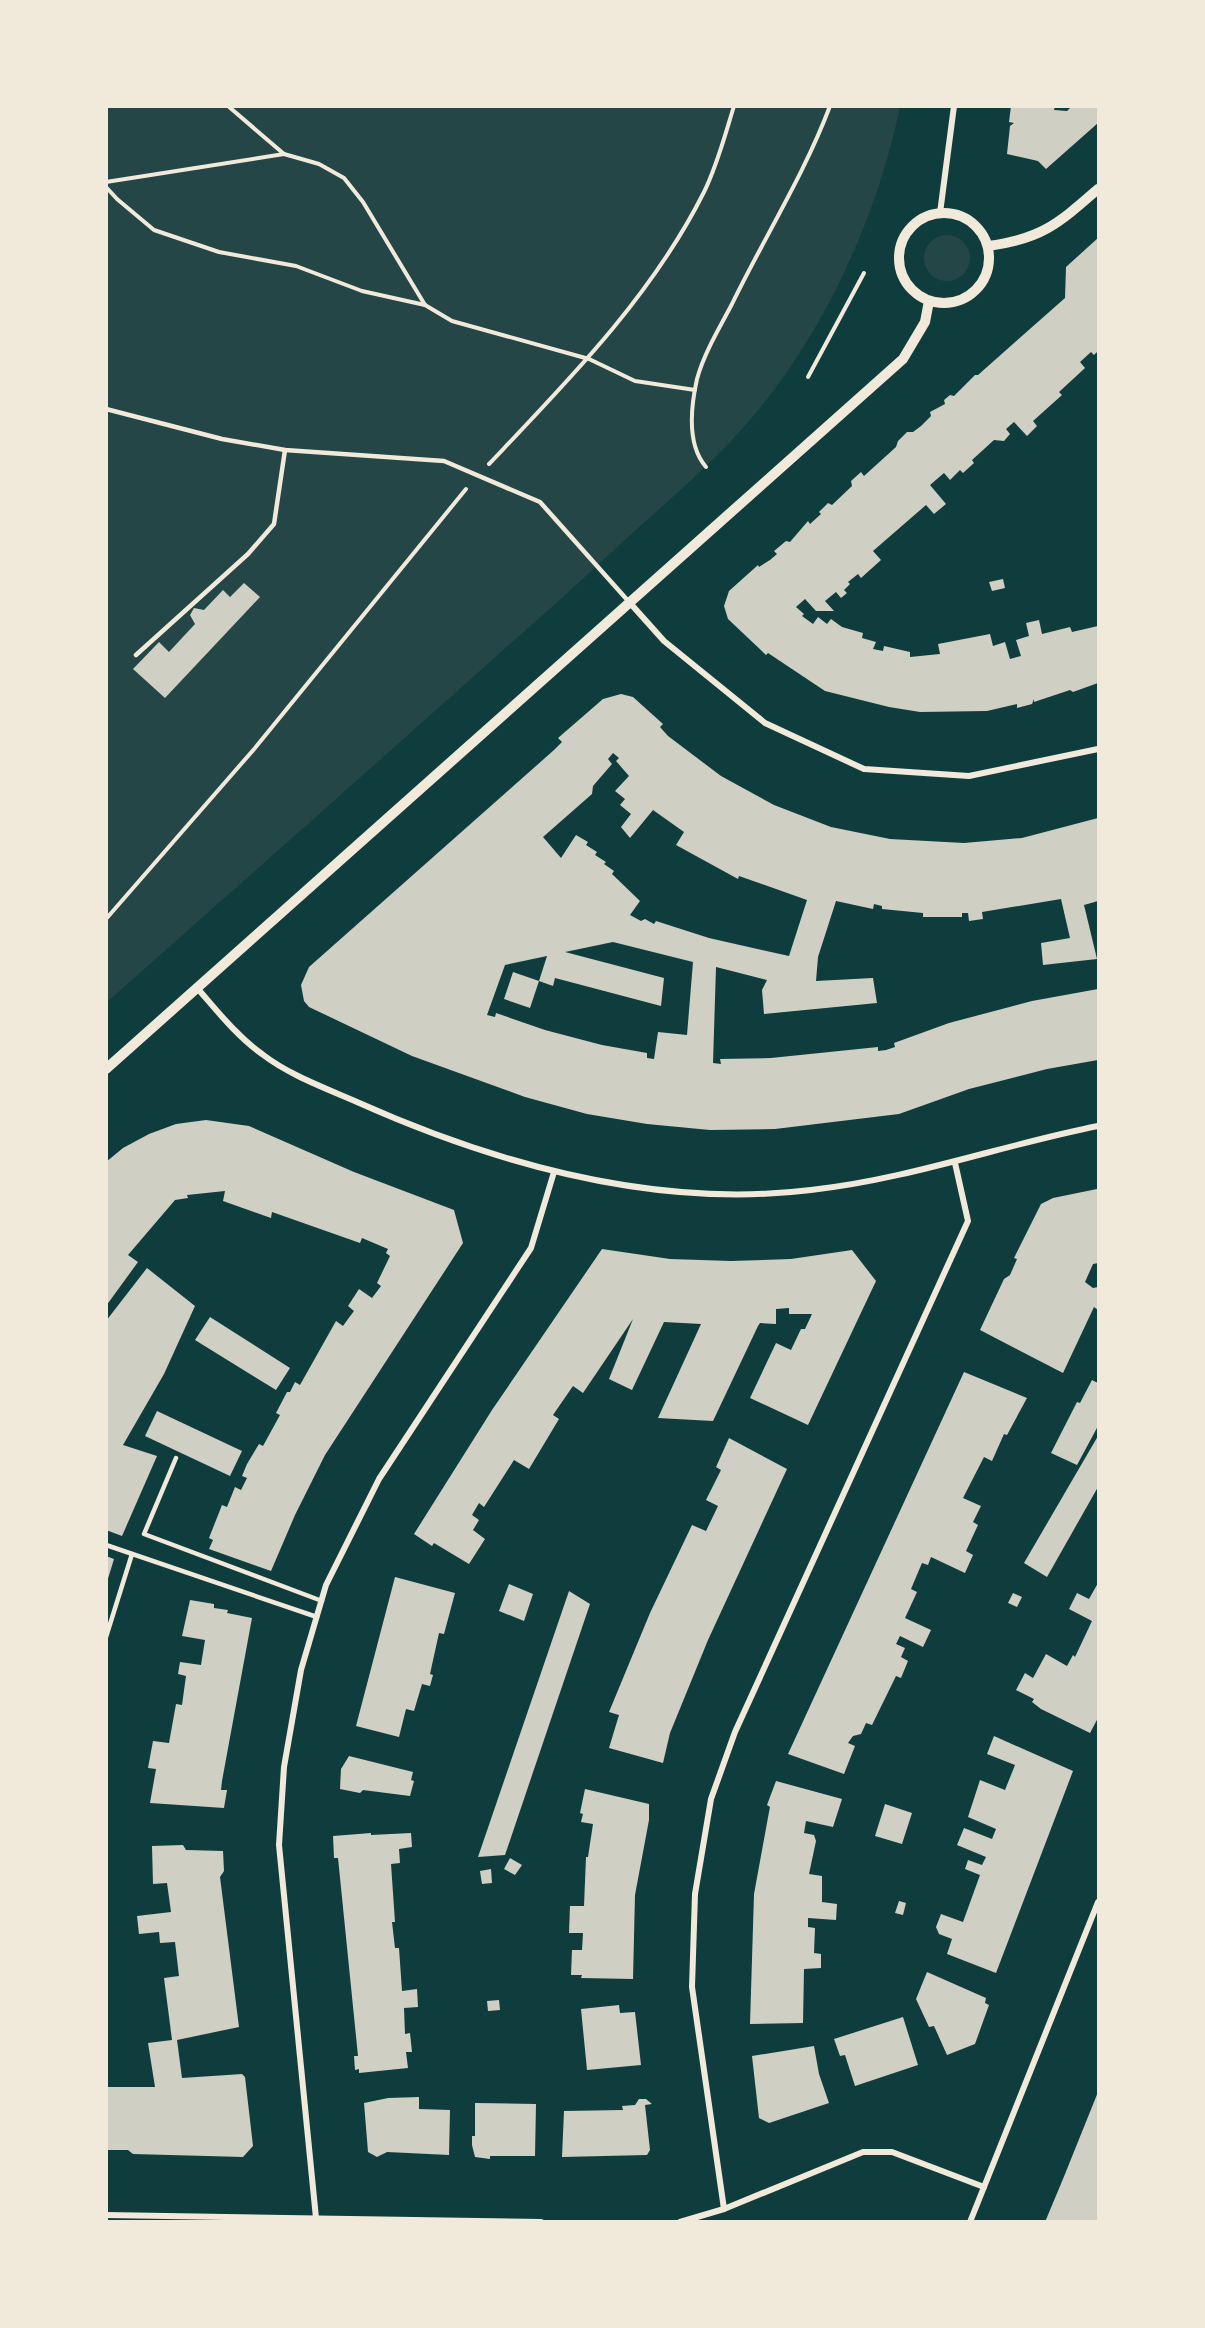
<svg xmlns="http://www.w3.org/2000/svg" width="1205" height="2328" viewBox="0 0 1205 2328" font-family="Manrope,sans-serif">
	<rect width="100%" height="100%" fill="#0f3d3e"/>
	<g fill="#244646">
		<path d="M107 107H900C879 207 835 308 774 390 735 443 685 486 637 529 600 562 565 596 528 628 388 753 247 878 107 1002Z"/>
		<circle cx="947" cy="258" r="23"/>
	</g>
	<g fill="#cfcfc3" fill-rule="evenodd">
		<polygon points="1011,106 1055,106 1054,110 1067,111 1072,106 1098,106 1098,123 1046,169 1038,161 1007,154 1010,126 1014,123 1009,122"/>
		<polygon points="1098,238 1098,351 1094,355 1091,352 1080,362 1085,368 1059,392 1062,395 1033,421 1037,426 1027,436 1014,422 1006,429 1010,434 1004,441 994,440 972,460 974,463 963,473 960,470 950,480 944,473 930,485 946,504 934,514 926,505 873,551 881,560 861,578 858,574 848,582 850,584 844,590 847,593 841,598 836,592 825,601 834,611 816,611 805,599 796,607 804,614 802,616 813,624 818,617 827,624 831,619 842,627 863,633 862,638 876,642 873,649 883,651 884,646 910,652 910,657 940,654 938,644 990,634 993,646 1005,642 1010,659 1021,656 1016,640 1029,636 1026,623 1039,620 1042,634 1070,627 1072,632 1098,626 1098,683 1073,692 1070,690 1034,702 1034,699 1032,704 1017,708 1017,704 987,711 920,712 889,707 825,691 768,653 766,655 728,619 724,606 729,591 758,565 759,567 770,560 777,554 774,551 786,541 790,542 808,521 810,524 821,514 819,512 828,503 832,505 852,486 851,481 861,472 864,476 896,447 898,441 907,432 913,432 921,426 931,416 930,412 945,404 944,400 950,395 954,396 975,375 978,375 1065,298 1066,267"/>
		<polygon points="1003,579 1005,588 992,591 989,582"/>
		<polygon points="244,583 260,597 165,698 133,669 159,642 169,652 195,624 190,615 194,608 204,610 223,590 230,597"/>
		<path d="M621 694 633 697 663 724 660 727 668 736 721 776 774 805 831 827 890 839 964 843 1022 838 1098 818V901L1084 905 1097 959 1043 965 1041 943 1070 938 1061 899 982 912 983 919 969 921 968 913H962V917H923V913L882 909V906L874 904 873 909 836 901 818 957 816 981 873 978 877 1003 764 1014 762 990 767 980 716 967 713 1063 721 1064 720 1059 771 1058 878 1047V1051L886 1050 895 1047 894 1043 949 1023 1032 1001 1098 989V1060L1047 1069 969 1089 899 1114 775 1129 710 1130 647 1124 587 1114 525 1097 412 1056 309 1007 304 1001 301 985 309 967 554 750 562 742 558 738 603 699ZM613 753 619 758 616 761 629 776 615 791 625 799 620 805 631 814 621 827 630 838 653 810 684 832 676 845 738 879 739 876 807 900 789 956 709 938 656 921 654 924 645 919 641 921 630 915 640 901 612 874 614 871 604 864 606 862 595 855 597 852 586 845 588 842 576 835 561 858 543 837 592 794 593 786 612 764 608 759ZM613 942 693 962 687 1035 658 1032 654 1059 647 1058V1053L602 1045 545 1030 496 1013 495 1017 487 1015 505 965 547 956 539 981 513 972 504 999 530 1008 539 981 553 986 555 978 661 1006 664 978 565 952Z"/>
		<polygon points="206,1120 249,1126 354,1172 454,1210 463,1243 325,1455 295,1515 271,1571 209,1549 213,1540 209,1538 222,1505 227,1507 235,1487 241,1490 247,1478 242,1476 247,1464 259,1444 263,1446 280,1415 276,1413 287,1392 290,1392 295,1382 300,1385 336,1321 343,1326 348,1319 354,1311 348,1306 359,1289 372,1298 381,1286 377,1283 390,1256 386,1253 388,1249 362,1238 360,1243 272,1212 271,1218 223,1201 225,1191 187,1195 188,1198 175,1200 128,1255 138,1262 106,1306 106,1162 123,1148 149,1134 176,1124"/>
		<polygon points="1097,1189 1098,1263 1093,1264 1085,1282 1093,1288 1098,1287 1098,1310 1094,1307 1063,1373 980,1330 1004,1279 1010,1275 1017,1259 1014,1258 1041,1204 1053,1198"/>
		<polygon points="602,1249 670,1259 731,1261 791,1259 852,1250 876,1281 808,1425 750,1398 776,1343 791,1350 801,1329 805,1329 812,1314 789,1314 789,1308 776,1309 776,1324 760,1323 758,1326 713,1421 658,1418 701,1324 664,1322 632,1390 609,1379 633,1319 583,1393 573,1386 553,1415 559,1419 529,1469 514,1460 484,1507 479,1503 472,1515 479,1520 473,1530 485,1539 469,1564 434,1543 432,1546 414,1534 492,1410"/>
		<polygon points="147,1268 195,1306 164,1374 123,1445 157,1456 122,1536 106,1530 106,1321"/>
		<polygon points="210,1317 290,1368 276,1390 195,1340"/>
		<polygon points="964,1372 1027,1398 1007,1435 1004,1434 992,1461 984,1457 963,1498 981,1506 973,1522 978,1525 966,1551 973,1555 965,1573 931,1557 928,1565 922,1563 911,1589 917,1592 905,1618 931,1630 923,1647 900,1636 896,1644 905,1648 901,1657 908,1661 901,1678 896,1676 872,1725 866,1723 861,1734 853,1736 848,1743 855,1746 844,1774 788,1754"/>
		<polygon points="1092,1380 1098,1383 1098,1426 1077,1465 1051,1453 1077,1402 1080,1403"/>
		<polygon points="157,1411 242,1451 230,1476 145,1436"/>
		<polygon points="1098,1436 1098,1487 1047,1577 1024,1563"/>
		<polygon points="729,1438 787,1469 708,1640 670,1733 663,1763 609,1748 619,1715 609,1712 650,1613 692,1525 706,1531 718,1506 706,1500 721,1470 716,1467"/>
		<polygon points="106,1556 114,1559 107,1582 106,1582"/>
		<polygon points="395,1577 455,1593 444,1634 439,1633 430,1674 433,1675 430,1686 422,1684 414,1711 406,1709 399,1737 356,1726"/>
		<polygon points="1098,1583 1098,1718 1090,1733 1041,1709 1032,1702 1034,1699 1016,1690 1025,1673 1033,1678 1046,1654 1067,1666 1073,1655 1075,1657 1092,1621 1069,1609 1077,1593 1089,1599"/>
		<polygon points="509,1584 533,1594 524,1621 499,1611"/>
		<polygon points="569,1591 590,1604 505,1855 478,1857"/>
		<polygon points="1013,1593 1022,1597 1017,1607 1008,1603"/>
		<polygon points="190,1600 214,1604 214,1608 228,1610 227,1613 252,1618 222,1781 221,1790 227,1790 224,1808 150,1803 156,1769 148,1768 153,1741 169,1743 176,1704 182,1705 186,1676 178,1674 180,1662 201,1665 205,1640 182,1636"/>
		<polygon points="994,1736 1073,1771 996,1973 947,1954 952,1939 939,1934 936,1927 941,1914 963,1922 980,1875 965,1869 968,1860 982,1865 986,1857 957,1845 964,1828 992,1839 996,1829 968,1817 980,1780 1005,1790 1015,1765 987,1754"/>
		<polygon points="349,1756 413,1772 411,1780 414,1781 410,1796 363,1790 360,1793 340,1789 341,1769"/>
		<polygon points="776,1781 842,1799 833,1827 806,1821 804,1833 814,1835 816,1841 809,1874 822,1876 822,1902 837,1904 836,1920 808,1918 808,1927 815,1928 814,1953 821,1954 821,1968 804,1969 803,2023 750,2024 754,1894 769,1812 770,1807 767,1805"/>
		<polygon points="585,1789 649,1804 649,1820 635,1895 633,1979 581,1978 582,1975 571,1975 572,1950 582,1950 583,1933 569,1933 570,1906 584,1906 586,1857 588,1857 593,1824 581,1822 583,1814 580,1813"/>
		<polygon points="885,1804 912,1813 902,1844 875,1836"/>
		<polygon points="371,1833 371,1835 411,1833 412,1847 399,1849 400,1863 391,1864 395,1922 392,1922 395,1948 399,1948 402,1991 417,1989 418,2007 404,2008 405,2034 410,2033 412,2052 406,2052 408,2068 359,2073 359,2069 355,2070 354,2056 358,2056 338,1858 334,1858 333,1836"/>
		<polygon points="183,1845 186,1850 223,1851 224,1871 220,1877 239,2027 177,2040 182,2078 242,2074 245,2077 253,2146 243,2157 133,2154 128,2150 106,2150 106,2087 155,2087 148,2043 172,2040 164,1978 179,1976 175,1942 160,1943 159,1932 139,1934 137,1916 171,1912 167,1883 153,1884 152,1846"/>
		<polygon points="510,1858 522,1865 515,1875 504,1869"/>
		<polygon points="491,1869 492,1883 482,1884 480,1871"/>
		<polygon points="899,1901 906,1903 903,1915 895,1913"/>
		<polygon points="927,1972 986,1998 985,2003 989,2005 975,2044 947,2055 934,2026 929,2027 916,1999"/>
		<polygon points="499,2000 500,2010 488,2011 487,2001"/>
		<polygon points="619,2005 620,2013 635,2012 641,2065 587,2070 581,2009"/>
		<polygon points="903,2017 918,2065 855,2086 845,2055 840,2056 834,2039"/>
		<polygon points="814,2046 819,2074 829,2103 769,2123 759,2118 752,2056"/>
		<polygon points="1098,2092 1098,2222 1045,2222 1063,2179"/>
		<polygon points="419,2097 419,2109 450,2110 449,2155 387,2152 377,2157 368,2152 364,2103 388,2098"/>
		<polygon points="639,2099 646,2099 652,2104 645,2105 650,2150 647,2155 562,2157 564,2111 623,2110 622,2106 635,2105"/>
		<polygon points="475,2103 536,2104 535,2156 490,2156 490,2159 475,2157 472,2145 472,2136 475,2136"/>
	</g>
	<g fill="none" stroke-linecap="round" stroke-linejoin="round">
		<g stroke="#f1e9da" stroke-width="4">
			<polyline points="228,106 284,154"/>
			<polyline points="106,182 284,154 319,164 344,178 363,202 425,305 452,321 589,359 635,381 695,390"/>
			<polyline points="106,187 117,199 154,230 219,252 296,266 362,291 425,305"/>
			<polyline points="808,377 864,273"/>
			<path d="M489 464C568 381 652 296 704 192 717 166 725 135 734 106"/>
			<path d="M706 467C686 444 691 406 697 379 704 353 720 327 732 304 764 238 804 175 830 106"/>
			<polyline points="106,919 255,748 466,489"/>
		</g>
		<g stroke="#f1e9da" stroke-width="4.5">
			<polyline points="106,409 222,439 285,450 444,461 540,502 630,603"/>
			<polyline points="136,655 248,554 274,524 285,450"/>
			<polyline points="176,1458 144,1534 322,1601"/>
			<polyline points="106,1545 317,1617"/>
			<polyline points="106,1637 132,1554"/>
		</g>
		<g stroke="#f1e9da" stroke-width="6">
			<polyline points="940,213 954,106"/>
			<polyline points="630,603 664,641 765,723 864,769 969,776 1098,749"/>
			<path d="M198 989C218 1012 237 1036 262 1054 289 1075 325 1088 357 1102 498 1165 655 1209 811 1190 910 1179 1002 1145 1098 1126"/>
			<polyline points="724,2209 692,1987 695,1894 711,1799 735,1732 968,1221 955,1163"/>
			<polyline points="106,2215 541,2222"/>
			<polyline points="316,2218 279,1845 284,1767 301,1670 326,1585 379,1479 531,1248 554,1172"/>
			<polyline points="680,2222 724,2209 863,2152 892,2152 984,2187"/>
			<polyline points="970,2222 1098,1902"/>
		</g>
		<g stroke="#f1e9da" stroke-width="10">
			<circle cx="944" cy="258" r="45"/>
			<path d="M988 246C1042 239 1059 223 1098 189"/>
			<polyline points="106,1069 903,359 925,322 929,301"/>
		</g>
	</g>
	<rect width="1205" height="2328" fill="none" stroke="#f1e9da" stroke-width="216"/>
</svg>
